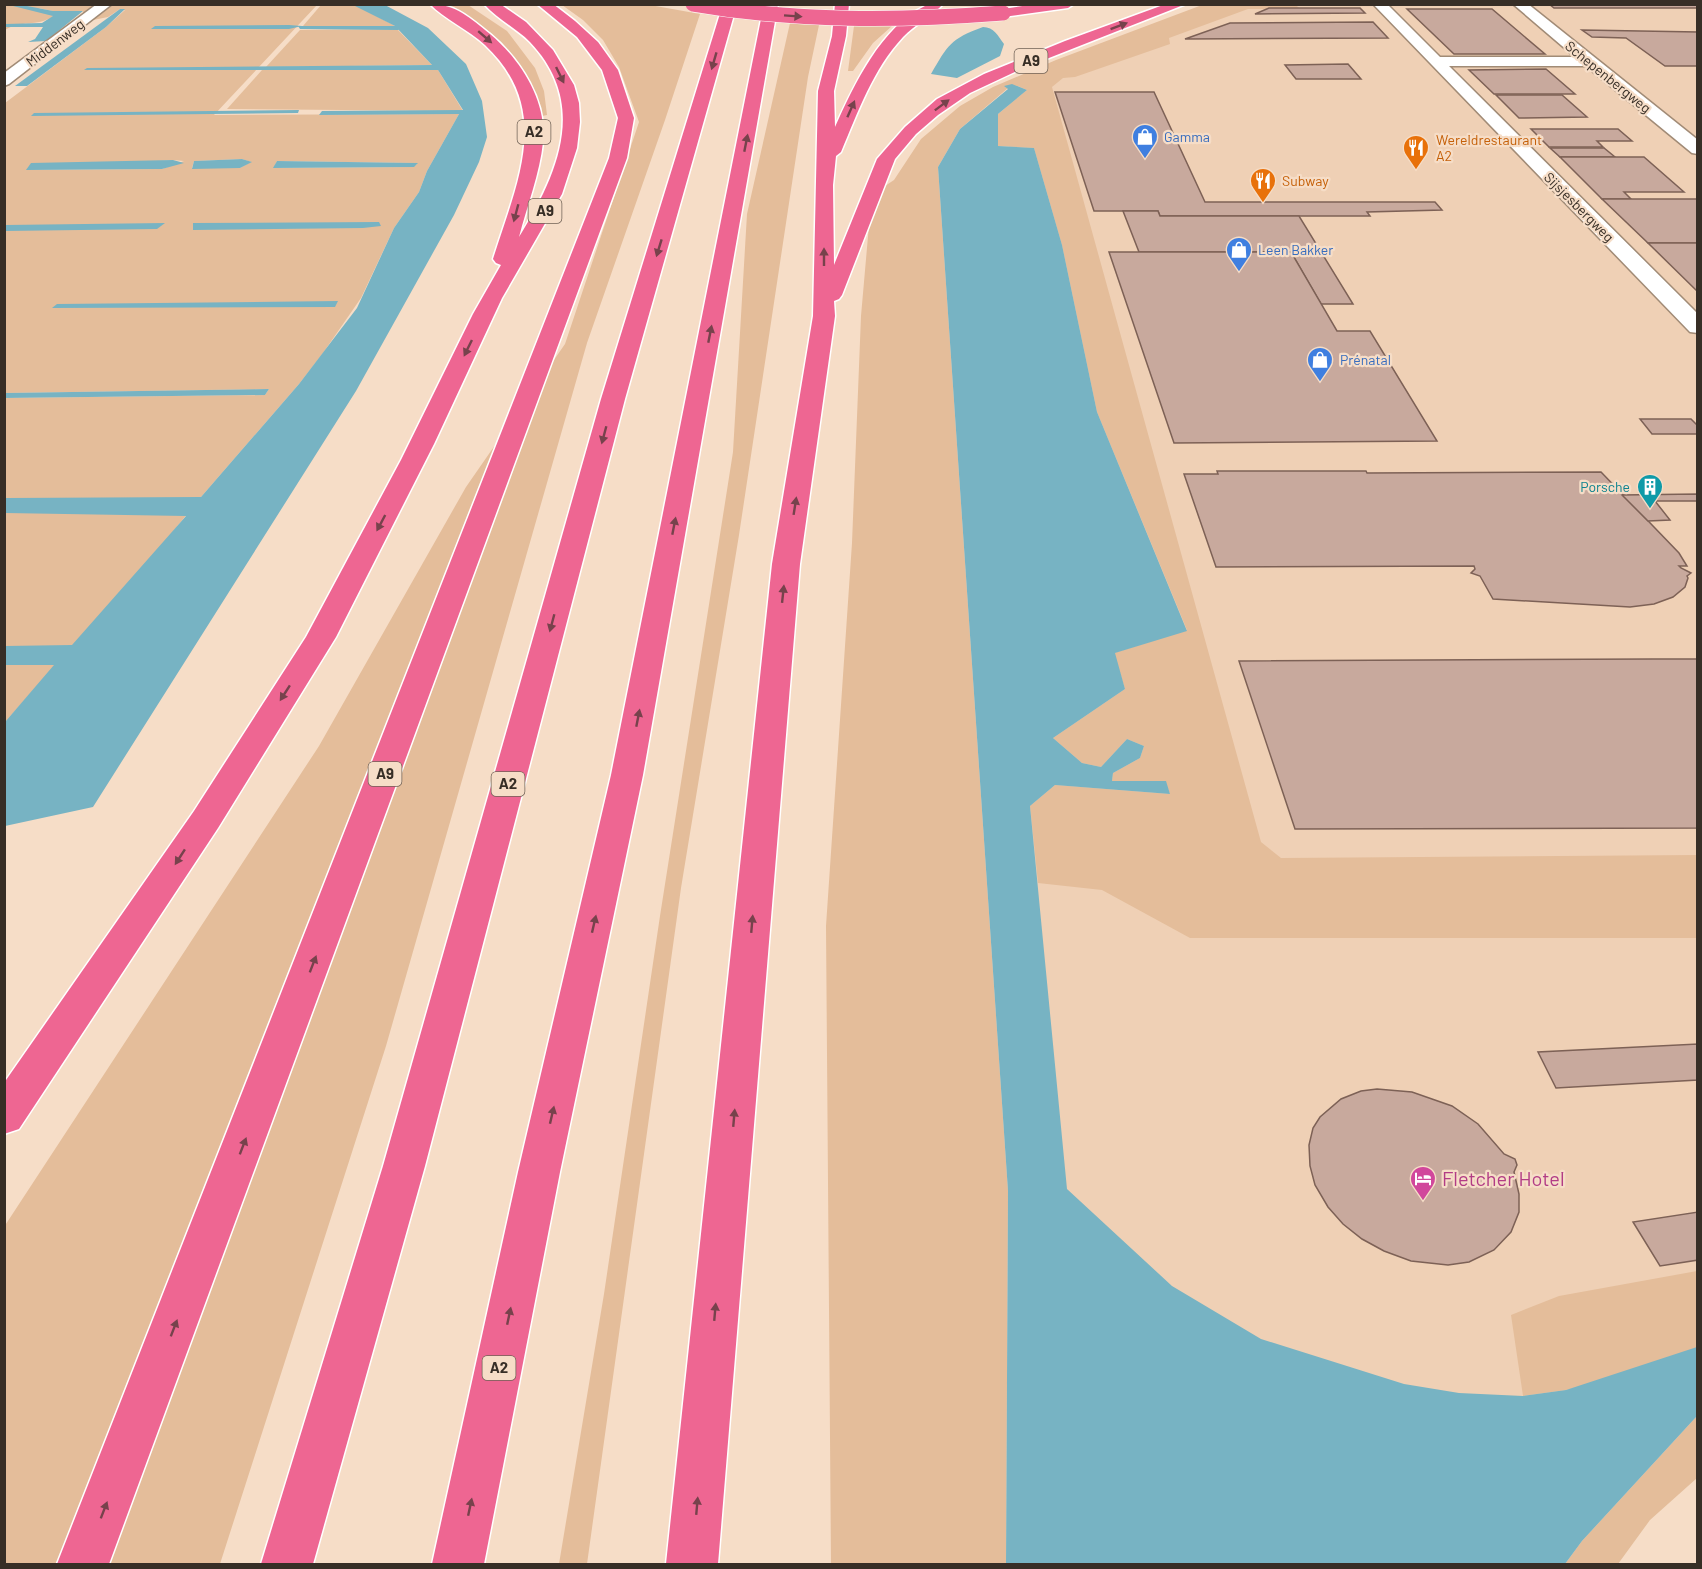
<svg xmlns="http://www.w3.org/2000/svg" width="1702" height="1569" viewBox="0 0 1702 1569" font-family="Barlow,sans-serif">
	<rect width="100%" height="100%" fill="#f6ddc7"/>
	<polygon fill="#efd0b5" points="1253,5 1697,5 1698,1370 1488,1421 1215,1340 1030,1165 1008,88"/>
	<g fill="#e4bd9a" fill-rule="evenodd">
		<polygon points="354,4 395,26 303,26 321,5"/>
		<path d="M5 5H102L84 18 83 11H53L38 8 54 16C35 28 22 19 5 30Z"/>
		<path d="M113 5H317L214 115 459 114 427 171 419 192 394 228 361 298 323 353 299 384 201 497 166 540 5 722V398L265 395 269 389 5 393V103L106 27 125 10 120 9 108 17 93 20ZM242 159 251 162 240 168H192L194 161ZM173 160 184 161 162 169 27 170ZM277 161 416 163 417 164 413 167 274 168Z"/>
		<path d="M447 5H468L507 31 535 68 544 91 547 115 542 116C529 61 495 31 447 5Z"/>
		<polygon points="562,5 650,5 700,14 665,120 587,343 386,1046 220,1564 5,1564 4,1227 319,746 466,487 565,344 639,122 619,67 603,40 583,20"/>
		<polygon points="1202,5 1296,5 1300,9 1248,9 1169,38 1170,44 1075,77 1063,78 1052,87 1261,842 1281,858 1697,855 1697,938 1190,938 1102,890 1038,883 1030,806 1055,785 1170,794 1165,781 1112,781 1113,773 1140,758 1144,746 1127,739 1101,767 1082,763 1053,738 1125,689 1114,653 1187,630 1097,412 1062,245 1034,148 998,146 998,114 1027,90 1018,86 1008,88 960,129 938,167 1008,1191 1006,1564 831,1564 826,926 852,543 861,316 869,225 882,188 894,180 921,139 960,106 993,87 1056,60"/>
		<polygon points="790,23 819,25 808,77 739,535 681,888 587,1564 559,1564 604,1294 660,916 733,452 747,214"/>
		<polygon points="854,26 892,26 873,43 853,71 848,71"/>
		<polygon points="397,29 432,65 266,67 300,30"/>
		<polygon points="262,70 438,70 463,111 227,109"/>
		<polygon points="1697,1271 1697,1358 1566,1390 1523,1396 1511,1315 1559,1296"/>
		<polygon points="1697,1416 1697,1478 1650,1520 1618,1564 1565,1564 1582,1541"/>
	</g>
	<g fill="#77b3c3">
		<polygon points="5,4 22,5 53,11 83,11 46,41 28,42 35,39 43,27 5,27 5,24 42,23 53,16"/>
		<polygon points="353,5 385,5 428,28 466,64 482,101 487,137 479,162 454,215 356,391 93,807 5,826 5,722 54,665 5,665 5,646 72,645 186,516 5,513 5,498 201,497 299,384 357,308 394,228 419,192 427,171 459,114 319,115 322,111 463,110 438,70 84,70 87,68 432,65 395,26"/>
		<polygon points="120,9 125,9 106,27 27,86 15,86"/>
		<polygon points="289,25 302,26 289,29 151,29 155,26"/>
		<path d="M983 27C994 27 998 36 1004 44L1000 56 957 78 931 74C948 45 950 39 983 27Z"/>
		<polygon points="1012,84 1027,90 998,114 998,146 1034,148 1062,245 1097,412 1187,631 1115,653 1125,689 1053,738 1082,763 1101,767 1127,739 1144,746 1140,758 1113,773 1112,781 1166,781 1170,794 1055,785 1030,806 1067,1189 1172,1286 1261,1339 1404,1384 1459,1393 1523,1396 1566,1390 1697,1347 1697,1416 1582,1541 1565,1564 1006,1564 1008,1191 938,167 960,129 1008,89 1004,86"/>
		<polygon points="299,110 298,113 31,116 34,113"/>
		<polygon points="242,159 252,162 240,168 192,169 194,161"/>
		<polygon points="173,160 184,163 162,169 26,170 31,163"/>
		<polygon points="277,161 418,163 414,167 273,168"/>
		<polygon points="379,222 381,226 363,228 193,230 193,223"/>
		<polygon points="165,223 157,229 5,231 5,225"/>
		<polygon points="338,301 335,307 52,308 57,304"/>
		<polygon points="269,389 265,395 4,398 5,393"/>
	</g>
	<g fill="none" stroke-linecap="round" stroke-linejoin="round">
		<polygon fill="#77b3c3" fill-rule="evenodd" points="298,26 398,26 401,28 398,30 300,29"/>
	</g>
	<g fill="#c8a99d" stroke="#7d6156" stroke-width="1.5">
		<polygon points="1549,4 1698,4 1698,8 1554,8"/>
		<polygon points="1269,8 1360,8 1365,13 1255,14"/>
		<polygon points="1407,9 1492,9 1545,54 1454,54"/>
		<polygon points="1373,22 1388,38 1185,39 1230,23"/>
		<polygon points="1582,30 1698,32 1698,66 1665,66 1626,38 1592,37"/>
		<polygon points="1348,64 1361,79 1296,79 1285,65"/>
		<polygon points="1546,69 1575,94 1494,94 1469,70"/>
		<polygon points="1055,92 1154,92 1205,202 1435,202 1442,210 1367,212 1370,216 1160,216 1158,211 1094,211"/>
		<polygon points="1496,95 1562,95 1587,117 1519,118"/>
		<polygon points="1531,129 1618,129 1632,141 1597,141 1603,147 1549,147"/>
		<polygon points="1550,148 1604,148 1615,157 1560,157"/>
		<polygon points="1560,157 1644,157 1684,192 1624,192 1631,199 1602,199"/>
		<polygon points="1602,199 1698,199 1698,243 1648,243"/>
		<polygon points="1123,211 1158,211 1160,216 1299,216 1353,304 1321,304 1291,252 1139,252"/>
		<polygon points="1648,243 1698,243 1698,292"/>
		<polygon points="1109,252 1291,252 1337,331 1370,331 1437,441 1174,443"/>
		<polygon points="1640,419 1691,419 1698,426 1698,434 1652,434"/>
		<polygon points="1217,471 1366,471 1367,473 1601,472 1679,553 1687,566 1679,566 1681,568 1691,573 1687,576 1688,578 1685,587 1673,597 1654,604 1630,607 1493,599 1480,576 1471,573 1475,569 1474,566 1216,567 1184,474 1218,474"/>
		<polygon points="1698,494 1698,501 1655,501 1670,520 1648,521 1622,495"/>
		<polygon points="1653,659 1698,659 1698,828 1295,829 1239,661"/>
		<polygon points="1698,1044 1698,1080 1556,1088 1538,1052"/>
		<polygon points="1377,1089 1412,1092 1452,1106 1478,1124 1504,1154 1515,1159 1517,1165 1514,1172 1519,1194 1519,1212 1511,1232 1494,1250 1469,1262 1448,1265 1411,1261 1384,1251 1362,1239 1343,1224 1328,1207 1315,1185 1310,1166 1309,1145 1313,1128 1320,1117 1341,1099 1361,1091"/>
		<polygon points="1698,1212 1698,1260 1660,1266 1633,1222"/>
	</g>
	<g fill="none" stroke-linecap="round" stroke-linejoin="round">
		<defs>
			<g id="street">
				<polygon points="97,4 112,4 9,84 4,86 4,73"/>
				<polygon points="1373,4 1387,4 1440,57 1575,57 1513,4 1528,4 1698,140 1698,154 1692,153 1586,66 1449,66 1698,314 1698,333 1690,332"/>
			</g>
			<g id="highway">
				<path d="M430 4C456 4 470 18 490 34 521 60 547 101 543 142 540 173 527 206 519 237 558 174 589 104 530 42 516 28 497 19 484 4H500L526 22 553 50 574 85 579 103 580 122 577 148 562 194 502 298 434 444 336 637 218 828 19 1129 4 1134V1083L194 811 306 637 401 460 473 314 501 265 496 263 493 259C517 182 554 110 485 45 469 30 443 18 430 4Z"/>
				<polygon points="537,4 553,4 575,21 598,42 618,70 634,118 627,158 109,1564 57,1564 609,158 618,118 602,70 577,37"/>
				<polygon points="723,4 737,4 625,399 425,1166 313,1564 261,1564 383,1166 601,399"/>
				<polygon points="764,4 778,4 643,775 560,1172 484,1564 432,1564 518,1172 611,775"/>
				<path d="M835 4H849L846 36 834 91 835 127C854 85 881 27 925 6 930 3 938 4 943 4 932 17 915 24 903 37 873 69 858 112 841 152L836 156 833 185 834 265 877 159 905 127 937 99 984 74 1065 41 1166 4H1186L1021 69 970 93 938 115 916 134 895 159 842 295 839 299 834 301 835 316 800 564 718 1564H666L772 564 813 316 818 91 832 36Z"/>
				<polygon points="1035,4 1074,4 1068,8 1003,17 996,13 1003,9"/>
			</g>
		</defs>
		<use href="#street" stroke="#a18b76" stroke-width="3"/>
		<use href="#highway" stroke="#fff" stroke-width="3"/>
		<use href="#street" fill="#fff" fill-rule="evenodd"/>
		<use href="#highway" fill="#ee6692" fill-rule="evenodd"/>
		<defs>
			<path id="highway-bridge" d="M693 4C796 22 899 21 1003 13"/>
		</defs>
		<use href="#highway-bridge" stroke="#fff" stroke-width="16" stroke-linecap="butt"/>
		<use href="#highway-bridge" stroke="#ee6692" stroke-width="15"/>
	</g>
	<defs><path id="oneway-solid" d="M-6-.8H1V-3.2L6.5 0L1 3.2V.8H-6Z" transform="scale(1.5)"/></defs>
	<g fill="#77424c">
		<use href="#oneway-solid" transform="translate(793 16) rotate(4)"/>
		<use href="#oneway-solid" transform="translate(1119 26) rotate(-21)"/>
		<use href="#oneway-solid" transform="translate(485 37) rotate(41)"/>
		<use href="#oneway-solid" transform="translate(714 61) rotate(106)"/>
		<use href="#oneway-solid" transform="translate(560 75) rotate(64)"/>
		<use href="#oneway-solid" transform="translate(942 105) rotate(-37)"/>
		<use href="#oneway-solid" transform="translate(851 109) rotate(-66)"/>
		<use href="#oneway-solid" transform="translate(746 143) rotate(-79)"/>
		<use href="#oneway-solid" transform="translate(516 213) rotate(105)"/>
		<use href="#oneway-solid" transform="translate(659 248) rotate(107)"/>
		<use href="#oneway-solid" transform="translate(824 257) rotate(-90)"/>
		<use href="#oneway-solid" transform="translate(710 334) rotate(-79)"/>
		<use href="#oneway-solid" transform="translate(468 348) rotate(116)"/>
		<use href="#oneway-solid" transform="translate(604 435) rotate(105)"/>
		<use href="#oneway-solid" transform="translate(795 506) rotate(-81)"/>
		<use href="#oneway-solid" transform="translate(381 523) rotate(118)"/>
		<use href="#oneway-solid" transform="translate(674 526) rotate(-79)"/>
		<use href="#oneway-solid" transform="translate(783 594) rotate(-84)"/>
		<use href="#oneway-solid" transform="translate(552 623) rotate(105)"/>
		<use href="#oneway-solid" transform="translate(285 693) rotate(123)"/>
		<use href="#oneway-solid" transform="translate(638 718) rotate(-79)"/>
		<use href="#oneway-solid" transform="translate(180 857) rotate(123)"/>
		<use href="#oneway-solid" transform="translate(594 924) rotate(-77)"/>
		<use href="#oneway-solid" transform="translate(752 924) rotate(-85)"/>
		<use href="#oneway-solid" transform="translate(313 964) rotate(-69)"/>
		<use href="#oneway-solid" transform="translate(552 1115) rotate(-77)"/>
		<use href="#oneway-solid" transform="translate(734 1118) rotate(-85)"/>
		<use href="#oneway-solid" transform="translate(243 1146) rotate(-69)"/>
		<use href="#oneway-solid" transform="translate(715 1312) rotate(-85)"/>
		<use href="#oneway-solid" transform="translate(509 1316) rotate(-78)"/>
		<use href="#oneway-solid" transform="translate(174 1328) rotate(-69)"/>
		<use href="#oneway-solid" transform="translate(697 1506) rotate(-85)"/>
		<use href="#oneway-solid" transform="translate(470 1507) rotate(-78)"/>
		<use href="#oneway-solid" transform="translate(104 1510) rotate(-69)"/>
	</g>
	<defs>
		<symbol id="shop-pin" viewBox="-11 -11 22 30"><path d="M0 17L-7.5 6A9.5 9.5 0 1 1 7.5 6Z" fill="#3f7fe0" stroke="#f6ddc7"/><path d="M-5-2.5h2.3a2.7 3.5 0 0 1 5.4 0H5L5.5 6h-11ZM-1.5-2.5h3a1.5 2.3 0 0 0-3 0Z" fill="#fff"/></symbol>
		<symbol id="restaurant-pin" viewBox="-11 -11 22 30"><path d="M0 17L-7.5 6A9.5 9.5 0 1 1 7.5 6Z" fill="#e8710a" stroke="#f6ddc7"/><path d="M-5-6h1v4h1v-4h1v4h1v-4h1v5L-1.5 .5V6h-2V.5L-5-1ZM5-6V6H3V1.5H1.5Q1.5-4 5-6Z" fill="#fff"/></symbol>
		<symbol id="building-pin" viewBox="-11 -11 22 30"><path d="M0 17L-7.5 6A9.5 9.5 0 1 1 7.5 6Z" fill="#0f9aa8" stroke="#f6ddc7"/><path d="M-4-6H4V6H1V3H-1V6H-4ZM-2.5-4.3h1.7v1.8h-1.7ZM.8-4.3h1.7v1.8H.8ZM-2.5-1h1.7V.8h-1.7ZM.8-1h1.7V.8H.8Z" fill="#fff"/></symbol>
		<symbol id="hotel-pin" viewBox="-11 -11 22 30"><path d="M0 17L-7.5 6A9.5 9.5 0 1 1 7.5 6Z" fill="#d1479c" stroke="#f6ddc7"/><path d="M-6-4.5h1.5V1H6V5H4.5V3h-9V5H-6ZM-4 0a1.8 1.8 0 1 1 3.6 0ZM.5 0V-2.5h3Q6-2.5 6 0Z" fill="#fff"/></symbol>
	</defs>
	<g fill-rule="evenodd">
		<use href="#shop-pin" x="1130" y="122" width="30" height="40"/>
		<use href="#restaurant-pin" x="1401" y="133" width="30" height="40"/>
		<use href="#restaurant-pin" x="1248" y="166" width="30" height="40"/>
		<use href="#shop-pin" x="1224" y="235" width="30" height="40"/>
		<use href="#shop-pin" x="1305" y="345" width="30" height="40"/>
		<use href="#building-pin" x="1635" y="472" width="30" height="40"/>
		<use href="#hotel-pin" x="1408" y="1164" width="30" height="40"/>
	</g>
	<g text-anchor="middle" stroke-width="4.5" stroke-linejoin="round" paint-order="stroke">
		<g font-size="14" fill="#372e26" stroke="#f6ddc7">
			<text transform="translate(55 43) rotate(-37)" y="5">Middenweg</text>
			<text transform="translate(1608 77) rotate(39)" y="5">Schepenbergweg</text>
			<text transform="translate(1579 207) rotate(45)" y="5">Sijsjesbergweg</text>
		</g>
		<g font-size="14" fill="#366cbe" stroke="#f6ddc7" text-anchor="start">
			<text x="1164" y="142">Gamma</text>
			<text x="1258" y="255">Leen Bakker</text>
			<text x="1340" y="365">Prénatal</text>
		</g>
		<g font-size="14" fill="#c56008" stroke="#f6ddc7" text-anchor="start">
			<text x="1436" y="145">Wereldrestaurant<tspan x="1436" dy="16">A2</tspan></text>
			<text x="1282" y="186">Subway</text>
		</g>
		<g font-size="14" fill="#0d838f" stroke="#f6ddc7" text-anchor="end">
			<text x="1630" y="492">Porsche</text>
		</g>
		<g fill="#f6ddc7" stroke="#706256" stroke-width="1.5">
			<rect x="1014.5" y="49" width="33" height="24" rx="4.5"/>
			<rect x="517.5" y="120" width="33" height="24" rx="4.5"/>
			<rect x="528.5" y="199" width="33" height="24" rx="4.5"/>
			<rect x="368.5" y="762" width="33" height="24" rx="4.5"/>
			<rect x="491.5" y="772" width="33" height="24" rx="4.5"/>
			<rect x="482.5" y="1356" width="33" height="24" rx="4.5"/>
		</g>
		<g font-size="15" font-weight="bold" fill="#372e26">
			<text x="1031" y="66">A9</text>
			<text x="534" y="137">A2</text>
			<text x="545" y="216">A9</text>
			<text x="385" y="779">A9</text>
			<text x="508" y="789">A2</text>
			<text x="499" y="1373">A2</text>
		</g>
		<g font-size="20" fill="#b23c85" stroke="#f6ddc7" text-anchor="start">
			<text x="1442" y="1186">Fletcher Hotel</text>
		</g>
	</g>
	<rect width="1702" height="1569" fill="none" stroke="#372e26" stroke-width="12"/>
</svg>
